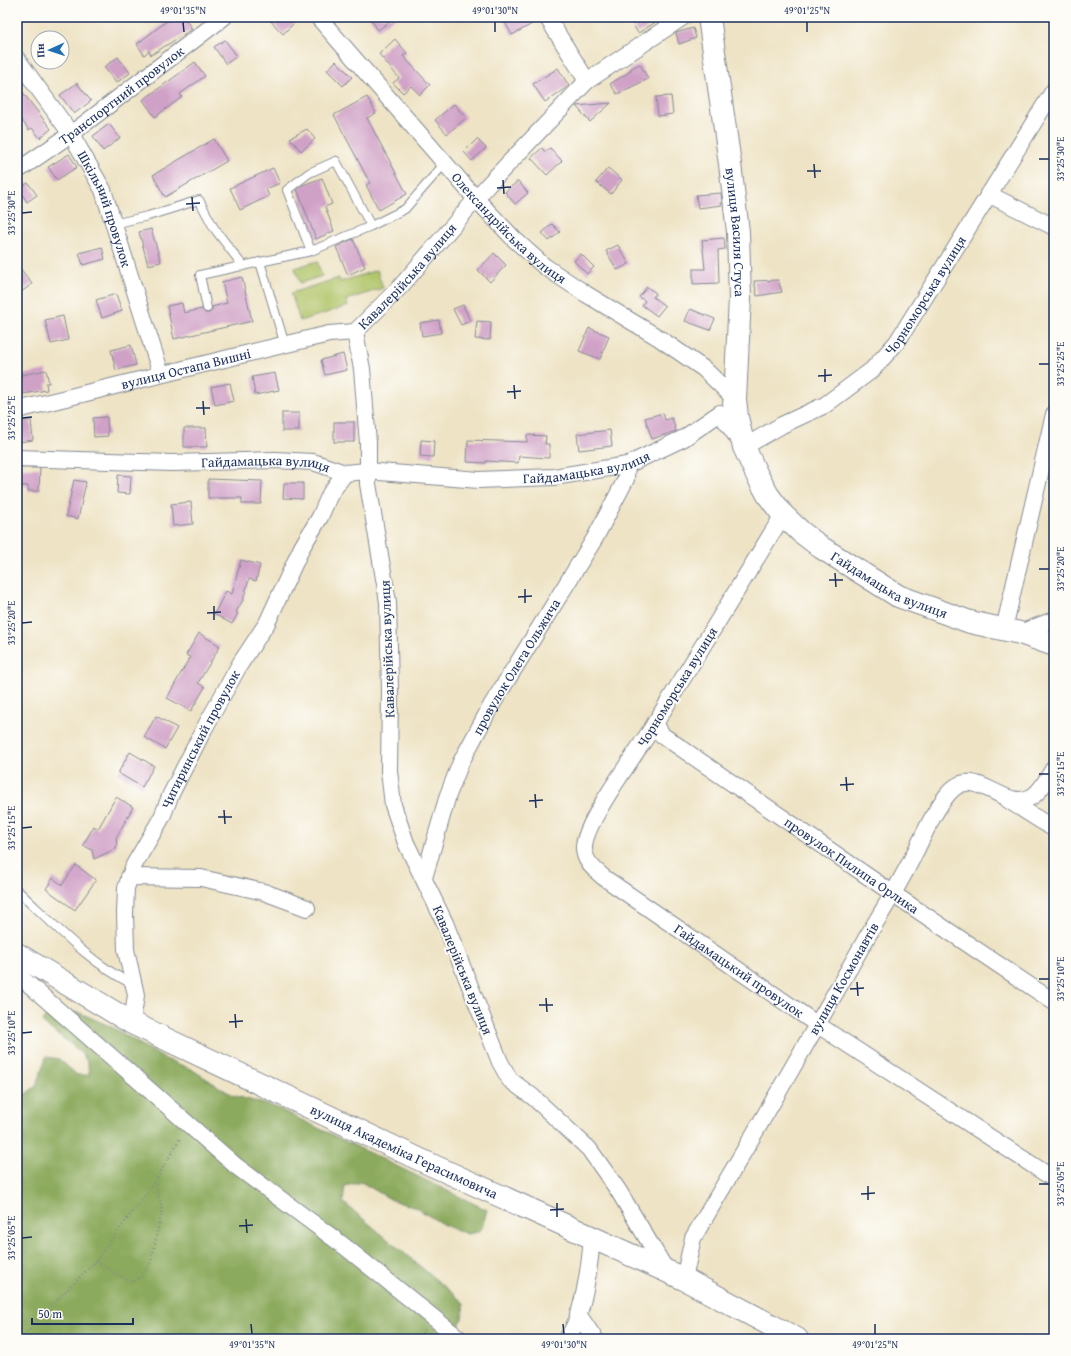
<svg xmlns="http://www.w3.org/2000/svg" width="1071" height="1356" viewBox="0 0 1071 1356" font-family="'Gentium Book Plus',serif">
	<rect width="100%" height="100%" fill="#fdfcf7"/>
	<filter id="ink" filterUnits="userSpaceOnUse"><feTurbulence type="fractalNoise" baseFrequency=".025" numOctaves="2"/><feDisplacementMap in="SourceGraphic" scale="8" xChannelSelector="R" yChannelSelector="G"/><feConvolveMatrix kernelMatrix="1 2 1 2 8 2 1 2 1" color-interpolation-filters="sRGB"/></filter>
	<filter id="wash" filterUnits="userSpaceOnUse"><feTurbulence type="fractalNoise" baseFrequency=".012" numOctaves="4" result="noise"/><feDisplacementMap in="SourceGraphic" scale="16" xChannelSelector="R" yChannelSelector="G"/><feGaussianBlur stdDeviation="0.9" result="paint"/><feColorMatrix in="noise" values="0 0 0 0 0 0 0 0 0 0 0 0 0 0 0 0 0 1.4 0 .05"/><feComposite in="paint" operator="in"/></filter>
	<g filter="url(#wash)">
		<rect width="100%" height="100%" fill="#eee3c5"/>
		<g fill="#b1c569" stroke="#667a64">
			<polygon points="317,261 322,276 300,283 295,268"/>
			<polygon points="377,270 383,288 346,300 348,306 300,321 291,293 339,278 340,282"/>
		</g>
		<path fill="#8caa5d" stroke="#546c5e" d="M52 1010 80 1013 112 1027 163 1058 191 1069 232 1095 275 1107 487 1210 482 1228 478 1232 467 1234 444 1225 416 1208 392 1200 361 1182 345 1186 343 1202 464 1303 462 1319 454 1339H17V1101L36 1086 46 1057 59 1059 77 1075H89C88 1071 89 1066 87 1062 80 1046 54 1035 42 1021Z"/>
		<g id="blocks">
			<g fill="#d0a1c7">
				<polygon points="172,17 184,17 192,29 151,55 149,51 144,55 137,44"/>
				<polygon points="267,17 300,17 283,34"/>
				<polygon points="369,17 396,17 378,30"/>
				<polygon points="502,17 528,17 532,24 512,35"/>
				<polygon points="628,17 664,17 638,33"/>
				<polygon points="693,28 696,38 679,44 676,33"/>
				<polygon points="395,39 407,53 403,56 430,85 420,95 411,86 403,93 393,83 399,78 379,54"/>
				<polygon points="225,40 237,56 226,64 214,47"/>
				<polygon points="118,57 130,73 116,83 104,67"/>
				<polygon points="336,61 352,77 343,86 327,70"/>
				<polygon points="195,62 205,76 180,94 182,97 155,117 143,100"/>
				<polygon points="640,64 648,79 617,94 610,84 631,71 630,69"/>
				<polygon points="558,68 569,86 545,102 533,84"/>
				<polygon points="77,83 91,101 74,114 60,95"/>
				<polygon points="17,85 51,129 40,138 32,128 29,130 17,114"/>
				<polygon points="671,96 673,114 658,116 656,97"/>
				<polygon points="367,97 376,113 367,118 407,194 379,210 366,185 370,183 334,115"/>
				<polygon points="611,103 590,122 576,106"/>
				<polygon points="454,104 466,118 447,134 435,120"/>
				<polygon points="109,124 120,138 103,151 93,136"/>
				<polygon points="307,129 315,139 301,151 290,138"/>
				<polygon points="214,139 227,161 165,197 153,175"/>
				<polygon points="477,139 486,148 472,161 464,152"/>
				<polygon points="542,148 545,152 550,148 562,161 547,175 531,158"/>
				<polygon points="69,154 77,167 57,180 48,167"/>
				<polygon points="273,168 280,183 266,189 269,196 240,210 230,188"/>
				<polygon points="608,168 622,180 611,194 596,182"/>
				<polygon points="322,178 332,204 325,207 334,231 316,239 297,189 303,185"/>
				<polygon points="518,181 528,193 515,204 505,192"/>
				<polygon points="28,183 37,195 27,202 19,189"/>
				<polygon points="721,193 722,205 698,208 696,195"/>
				<polygon points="552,224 560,232 549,241 542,233"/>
				<polygon points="151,229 161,262 148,265 139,232"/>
				<polygon points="724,238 725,249 718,250 719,283 693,284 693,269 705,269 702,240"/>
				<polygon points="353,239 365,267 348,275 336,247"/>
				<polygon points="618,245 629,264 617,270 606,251"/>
				<polygon points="102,247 105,259 83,265 79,253"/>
				<polygon points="494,253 506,265 490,282 478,270"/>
				<polygon points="581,254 594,267 587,274 574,261"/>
				<polygon points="17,264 32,284 17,295"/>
				<polygon points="242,277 252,321 174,339 167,306 182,303 184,313 202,309 205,313 209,313 212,310 212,307 227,303 222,282"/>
				<polygon points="778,280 782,292 757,296 754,281"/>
				<polygon points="647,287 656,293 653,297 665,306 657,316 642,305 645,301 639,297"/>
				<polygon points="116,294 122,311 102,318 96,300"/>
				<polygon points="463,305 470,321 461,325 453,309"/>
				<polygon points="690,309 715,319 710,330 685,321"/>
				<polygon points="63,316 68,340 51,344 45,320"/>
				<polygon points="439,320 441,333 422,336 420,323"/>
				<polygon points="477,321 491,322 490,340 475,339"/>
				<polygon points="589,328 609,336 600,359 579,351"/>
				<polygon points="131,345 136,365 116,370 111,350"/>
				<polygon points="343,354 347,370 325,375 321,360"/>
				<polygon points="46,370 49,383 46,383 47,390 17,395 17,376"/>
				<polygon points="275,373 279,390 255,395 252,377"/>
				<polygon points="230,383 234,401 215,405 211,387"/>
				<rect x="282" y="413" width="17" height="18"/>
				<polygon points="663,413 665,420 672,418 676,431 652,439 645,418"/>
				<polygon points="107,417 108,436 94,437 93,418"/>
				<polygon points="31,420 33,440 19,442 19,436 17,436 17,422"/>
				<rect x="334" y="422" width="20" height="20"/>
				<polygon points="184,428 206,428 207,447 184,447"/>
				<polygon points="610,430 612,446 579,450 577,434"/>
				<polygon points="527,435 546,436 545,444 549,444 549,458 519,456 518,463 486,461 486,463 467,462 468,440 527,442"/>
				<polygon points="421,440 434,441 433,457 420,456"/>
				<polygon points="17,468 40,468 39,491 28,491 28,486 17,485"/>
				<polygon points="118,475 131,476 130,494 117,493"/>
				<polygon points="208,479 262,481 261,504 242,504 242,498 208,498"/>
				<polygon points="74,480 86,482 78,519 66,516"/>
				<polygon points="284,483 303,483 303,499 283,498"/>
				<polygon points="191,502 193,524 173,526 171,504"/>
				<polygon points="241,560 260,565 256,581 249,579 243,600 236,612 238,613 232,624 214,614 226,591 232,594"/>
				<polygon points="199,633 220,646 198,683 205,687 191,711 167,698 190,657 186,655"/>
				<polygon points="156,716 177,728 165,749 144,737"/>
				<polygon points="130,752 154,766 142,787 118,773"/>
				<polygon points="116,797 133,807 116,838 117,845 115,849 94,859 92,850 83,845 94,826 98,829"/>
				<polygon points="76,865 96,880 75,910 46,889 53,878 62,885"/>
			</g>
		</g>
	</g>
	<g filter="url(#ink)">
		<use href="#blocks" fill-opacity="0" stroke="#848992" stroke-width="1"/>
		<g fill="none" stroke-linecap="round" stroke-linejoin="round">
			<defs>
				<g id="lane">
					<polyline points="113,224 148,216 199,200 214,228 243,266"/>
					<polyline points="371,226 311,251 287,190 309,173 336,161 371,226 405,209 445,163"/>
					<polyline points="260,262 285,345"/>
					<polyline points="207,308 200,275 311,251"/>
					<path d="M17 890C54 924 89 963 134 985"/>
				</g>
				<g id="street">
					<path id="s1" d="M318 17 476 199 514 239 544 266 586 294 659 338 704 369 735 399 731 403"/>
					<polyline points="547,17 587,81"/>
					<path id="s2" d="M17 59 71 134 103 190 161 374"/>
					<path id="s3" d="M17 171 71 134 224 17"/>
					<polyline points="988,194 1054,227"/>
					<path id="s4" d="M17 410 241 355 329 334 355 332"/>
					<path id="s5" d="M17 458 172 463 275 460 313 462 345 473 367 471 479 480 554 477 627 465 684 438 720 413 744 447 782 425 825 405 872 370 897 342 1054 90"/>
					<path id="s6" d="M783 515C740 584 699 653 656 722 641 747 583 823 584 848 584 861 594 869 603 877L818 1025 1054 1179"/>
					<polyline points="1004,629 1054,414"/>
					<polyline points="1020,633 1054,620"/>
					<path id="s7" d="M655 723 662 735 892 893 1054 1002"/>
					<polyline points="1008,800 1054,829"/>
					<polyline points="129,877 201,878 264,892 307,908"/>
					<path id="s8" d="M424 878 448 795 461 762 491 706 595 538 626 479 627 465"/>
					<polyline points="17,974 236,1166 344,1246 460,1339"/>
					<path id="s9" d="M132 1023 136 995 126 950 125 913 126 888 134 865 162 817 171 794 204 729 240 664 267 623 302 547 320 517 330 494 345 473"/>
					<path id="s10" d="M666 1270 618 1190 589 1149 533 1097 510 1080 500 1062 445 923 406 843 393 805 389 771 390 692 388 602 368 484V443L362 369 355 332 401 286 488 185 587 81 683 17"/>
					<path id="s11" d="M684 1279 693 1238C752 1138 810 1038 867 937 880 915 894 893 906 870 920 845 930 816 948 794 975 760 1004 815 1033 796 1042 790 1048 777 1054 768"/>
					<polyline points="578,1314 595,1339"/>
					<path d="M566 1339C583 1321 590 1263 592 1238"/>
				</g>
				<g id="secondary">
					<path id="s12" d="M709 17 730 164 738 232 740 298 735 399 737 417 744 447 757 475 768 495 783 515 801 532 822 548 898 596 970 622 1020 633 1054 645"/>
				</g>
				<g id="highway">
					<path id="s13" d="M17 954 132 1023 425 1162 684 1279 797 1339"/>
				</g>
			</defs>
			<use href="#lane" stroke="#848992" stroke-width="10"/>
			<use href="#street" stroke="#848992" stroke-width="18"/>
			<use href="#secondary" stroke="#848992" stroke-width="24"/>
			<use href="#highway" stroke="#848992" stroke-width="24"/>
			<g stroke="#848992" stroke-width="2.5" stroke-dasharray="1 3" stroke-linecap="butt">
				<polyline points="96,1261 155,1181"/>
				<polyline points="22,1339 44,1313 96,1261 121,1277 133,1282 142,1276 151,1262 162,1209 155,1181 181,1137"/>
				<polyline points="416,1339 425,1330"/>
			</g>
			<use href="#lane" stroke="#fff" stroke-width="8"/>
			<use href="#street" stroke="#fff" stroke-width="16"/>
			<use href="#secondary" stroke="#fff" stroke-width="22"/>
			<use href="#highway" stroke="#fff" stroke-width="22"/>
		</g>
	</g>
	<path fill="none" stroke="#1b2f5e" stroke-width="1.5" d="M183 22 184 32M495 22V32M807 22V32M1039 159H1049M814 164 815 178M807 171H821M503 180 504 194M497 188 511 187M192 197 193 211M186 204 200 203M22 213 32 212M1039 364H1049M825 369V382M818 376 832 375M514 385 515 399M507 392 521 391M203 401 204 415M196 408H210M22 418 32 417M1039 569H1049M835 573 836 587M829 580H843M525 589V603M518 597 532 596M214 606V620M207 613 221 612M22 623 32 622M1039 774H1049M846 777 847 791M840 785 854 784M535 794 536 808M529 801 543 800M224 810 225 824M218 817H232M22 828 32 827M1039 979H1049M857 982 858 996M850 989 864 988M546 998 547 1012M539 1005H553M235 1014 236 1028M229 1022 243 1021M22 1033 32 1032M1039 1184H1049M868 1186V1200M861 1194 875 1193M557 1203V1217M550 1210 564 1209M246 1219 247 1233M239 1226 253 1225M22 1238 32 1237M251 1324 252 1334M563 1324 564 1334M875 1324V1334"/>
	<g text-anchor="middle" stroke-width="4" stroke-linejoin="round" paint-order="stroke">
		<g font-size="14" fill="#1b2f5e" stroke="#fdfcf7">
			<text dy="5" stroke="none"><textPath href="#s3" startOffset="129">Транспортний провулок</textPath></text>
			<text dy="5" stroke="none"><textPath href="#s2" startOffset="175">Шкільний провулок</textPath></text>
			<text dy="5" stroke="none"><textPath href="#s1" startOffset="285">Олександрійська вулиця</textPath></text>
			<text dy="5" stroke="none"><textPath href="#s12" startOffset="217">вулиця Василя Стуса</textPath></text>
			<text dy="5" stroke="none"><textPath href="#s10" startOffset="1100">Кавалерійська вулиця</textPath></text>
			<text dy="5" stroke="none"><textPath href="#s5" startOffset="1004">Чорноморська вулиця</textPath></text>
			<text dy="5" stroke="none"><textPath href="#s4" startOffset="174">вулиця Остапа Вишні</textPath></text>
			<text dy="5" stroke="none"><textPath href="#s5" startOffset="573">Гайдамацька вулиця</textPath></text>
			<text dy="5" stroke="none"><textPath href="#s5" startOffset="249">Гайдамацька вулиця</textPath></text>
			<text dy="5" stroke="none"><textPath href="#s12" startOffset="640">Гайдамацька вулиця</textPath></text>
			<text transform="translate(387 649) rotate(-92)" y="5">Кавалерійська вулиця</text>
			<text dy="5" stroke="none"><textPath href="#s8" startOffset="232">провулок Олега Ольжича</textPath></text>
			<text transform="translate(677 687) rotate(-58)" y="5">Чорноморська вулиця</text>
			<text dy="5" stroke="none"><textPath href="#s9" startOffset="303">Чигиринський провулок</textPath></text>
			<text dy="5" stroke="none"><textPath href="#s7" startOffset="244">провулок Пилипа Орлика</textPath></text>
			<text transform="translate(463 970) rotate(68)" y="5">Кавалерійська вулиця</text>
			<text dy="5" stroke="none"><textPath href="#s6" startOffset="590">Гайдамацький провулок</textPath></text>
			<text dy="5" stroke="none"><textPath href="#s11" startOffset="342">вулиця Космонавтів</textPath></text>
			<text dy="5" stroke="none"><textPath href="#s13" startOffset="435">вулиця Академіка Герасимовича</textPath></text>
		</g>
	</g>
	<rect width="1071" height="1356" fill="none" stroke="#fdfcf7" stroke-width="44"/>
	<g transform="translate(50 50) rotate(267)"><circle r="19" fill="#fdfcf7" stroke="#a3aaba"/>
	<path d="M0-3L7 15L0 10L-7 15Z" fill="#1f6fb2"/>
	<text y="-6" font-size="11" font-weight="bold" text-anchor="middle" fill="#1b2f5e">Пн</text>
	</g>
	<path d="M32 1318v6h101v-6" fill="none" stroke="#1b2f5e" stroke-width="2"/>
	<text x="38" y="1318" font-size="12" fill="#1b2f5e" stroke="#fdfcf7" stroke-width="3" paint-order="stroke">50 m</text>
	<rect x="22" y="22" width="1027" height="1312" fill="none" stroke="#1b2f5e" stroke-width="1.5"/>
	<g font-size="10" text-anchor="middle" fill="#1b2f5e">
		<text x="183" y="14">49°01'35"N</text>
		<text x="495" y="14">49°01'30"N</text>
		<text x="807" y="14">49°01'25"N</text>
		<text transform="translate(1060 159) rotate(-90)" y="4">33°25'30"E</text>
		<text transform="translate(11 213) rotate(-90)" y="4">33°25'30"E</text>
		<text transform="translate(1060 364) rotate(-90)" y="4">33°25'25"E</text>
		<text transform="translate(11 418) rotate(-90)" y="4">33°25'25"E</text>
		<text transform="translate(1060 569) rotate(-90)" y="4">33°25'20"E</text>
		<text transform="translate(11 623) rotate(-90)" y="4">33°25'20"E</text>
		<text transform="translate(1060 774) rotate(-90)" y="4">33°25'15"E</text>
		<text transform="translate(11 828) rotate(-90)" y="4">33°25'15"E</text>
		<text transform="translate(1060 979) rotate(-90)" y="4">33°25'10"E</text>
		<text transform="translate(11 1033) rotate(-90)" y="4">33°25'10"E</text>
		<text transform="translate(1060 1184) rotate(-90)" y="4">33°25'05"E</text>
		<text transform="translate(11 1238) rotate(-90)" y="4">33°25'05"E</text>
		<text x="252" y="1348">49°01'35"N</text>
		<text x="564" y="1348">49°01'30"N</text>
		<text x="875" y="1348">49°01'25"N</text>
	</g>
</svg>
